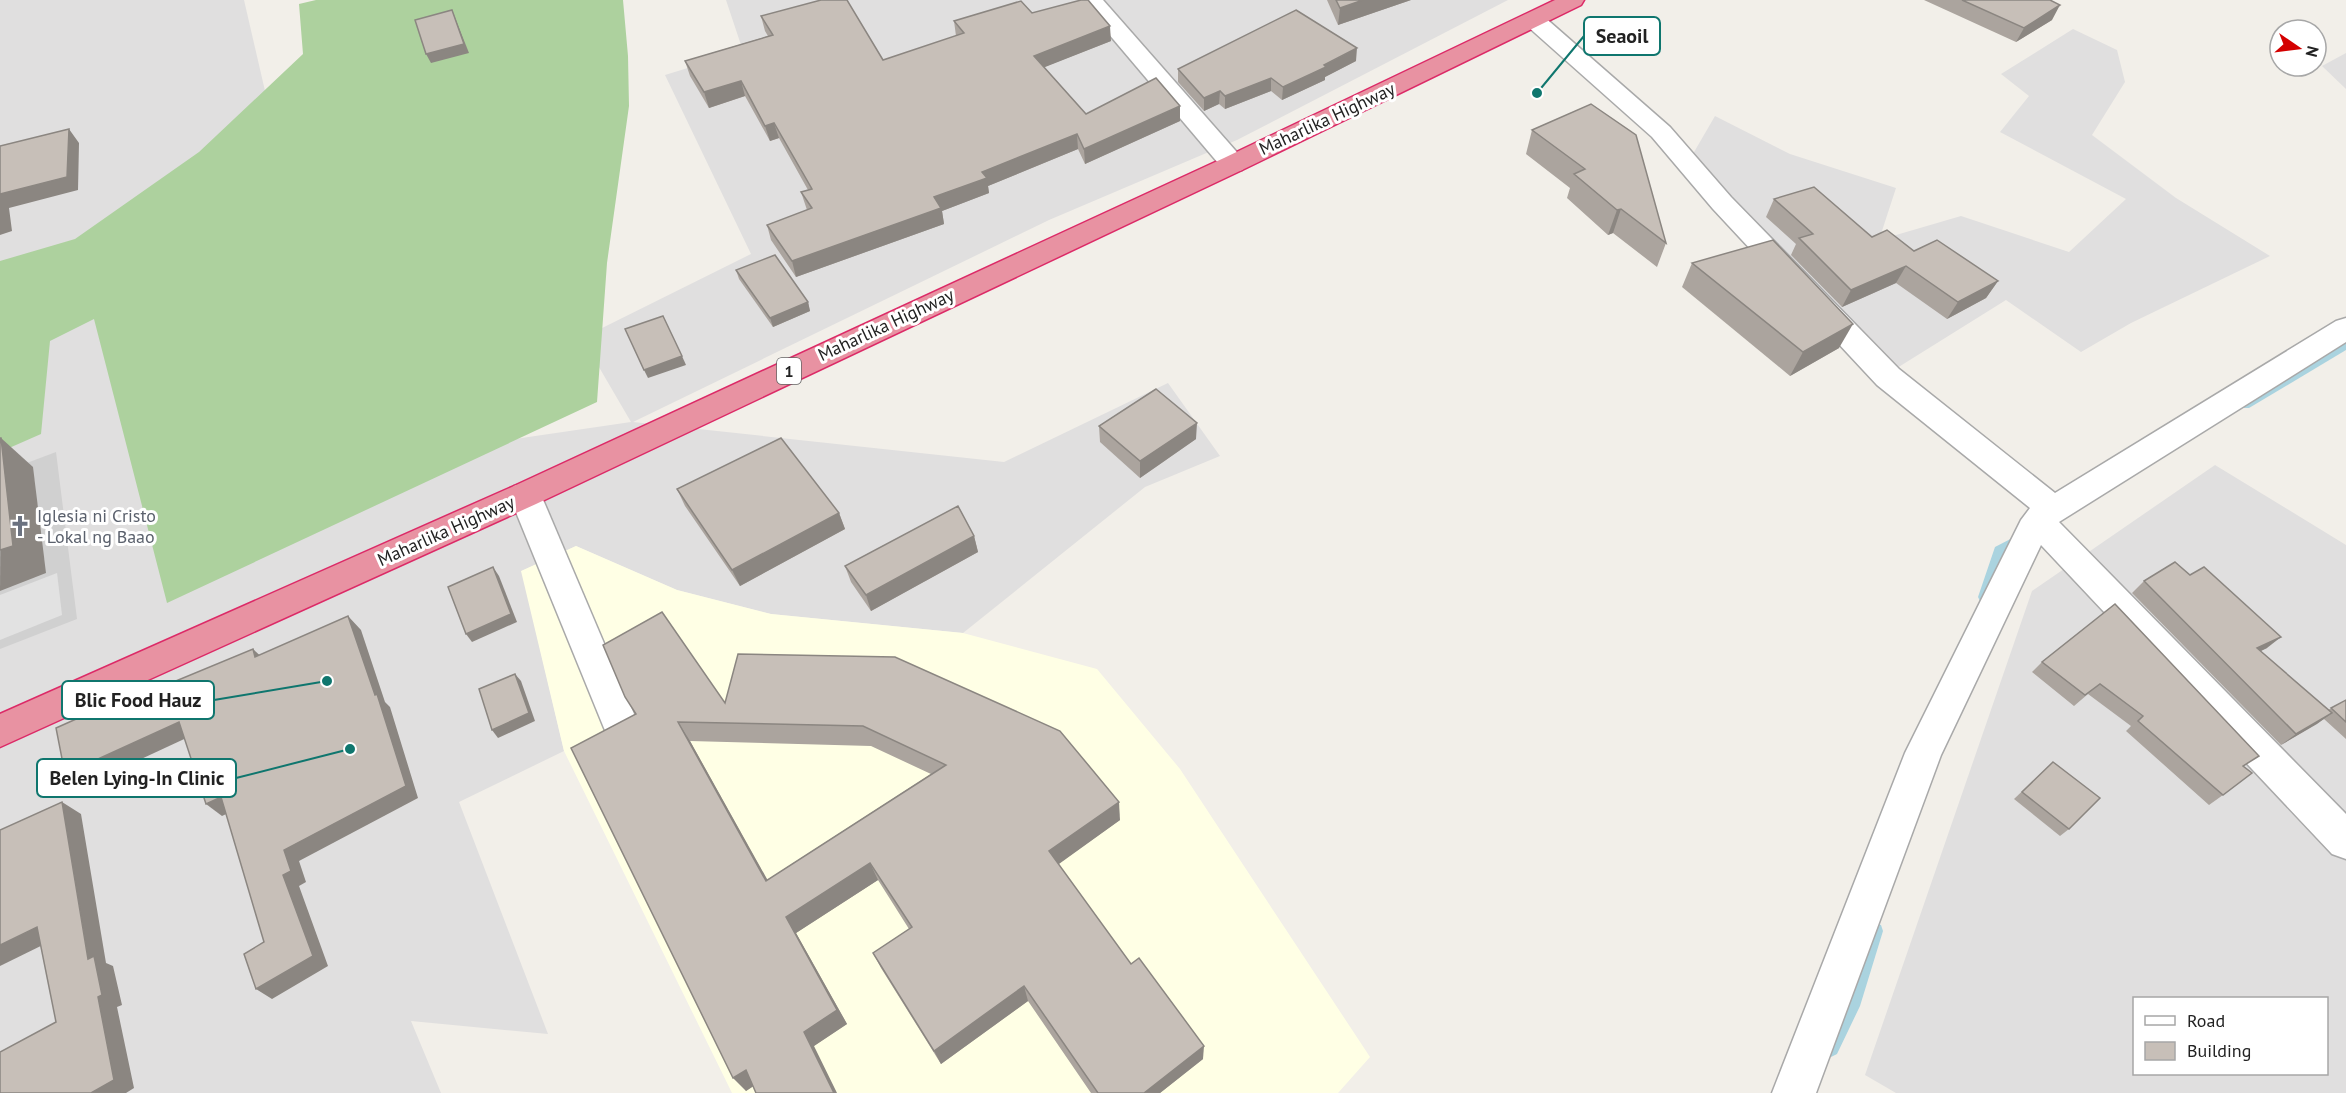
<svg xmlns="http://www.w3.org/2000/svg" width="2346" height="1093" viewBox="0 0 2346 1093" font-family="'PT Sans',sans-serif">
	<rect width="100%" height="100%" fill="#f2efe9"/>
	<g fill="#e0dfdf" fill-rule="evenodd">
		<polygon points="0,0 244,0 351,463 631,422 582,338 751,254 665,75 743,51 726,0 1508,0 1237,140 1049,220 633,422 1004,462 1168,383 1220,456 1145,487 963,633 771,614 677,590 576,546 522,571 564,751 459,802 548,1034 411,1021 441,1093 0,1093"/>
		<polygon points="2073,29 2117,50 2125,82 2092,135 2176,198 2270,256 2131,323 2081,352 2006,300 1897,368 1690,159 1715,116 1790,154 1896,188 1879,240 1961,216 2069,252 2126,199 2000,132 2029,96 2001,74"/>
		<polygon points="2346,53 2346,89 2322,66"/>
		<path d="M2215 465 2346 545V1093H1896L1865 1075 2032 591ZM2134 998H2326V1074H2134Z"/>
	</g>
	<polygon fill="#ffffe5" points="576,546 677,590 771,614 963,633 1097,669 1180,769 1370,1057 1338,1093 732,1093 564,751 521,571"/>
	<polygon fill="#d0d0d0" points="56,452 77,619 0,649 0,473"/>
	<polygon fill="#add19e" points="316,0 623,0 628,56 629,106 607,263 597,402 167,603 94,319 50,341 41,434 0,452 0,261 75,239 199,152 303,54 299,4"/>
	<polygon fill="#e2e2e2" points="57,573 62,615 0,640 0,595"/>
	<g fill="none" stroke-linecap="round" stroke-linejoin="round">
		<g fill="#aad3df" fill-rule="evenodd">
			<polygon points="2346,341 2346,350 2249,408 2241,408 2239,405 2241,402"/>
			<polygon points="2022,533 2027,534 2029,538 2027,542 2006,554 1990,601 1980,601 1978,597 1995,547"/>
			<polygon points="1875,923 1881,925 1883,931 1860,1006 1837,1054 1831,1057 1825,1054 1822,1048 1843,1003 1869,925"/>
		</g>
		<defs>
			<g id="minor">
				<polygon points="1080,0 1103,0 1242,158 1246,164 1242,170 1233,172 1224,170"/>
				<polygon points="1534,13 1542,15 1670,127 1731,197 1899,369 2055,493 2336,321 2346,318 2346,342 2059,522 2346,814 2346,859 2332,854 2041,545 1941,755 1816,1093 1772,1093 1905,753 2021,520 2030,508 1877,385 1713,209 1652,137 1526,25 1523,20 1526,15"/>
				<polygon points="525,483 536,486 541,495 640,728 635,739 622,744 609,739 604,728 509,495 514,486"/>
			</g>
			<polygon id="highway" points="1555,0 1584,0 1581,5 1242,170 536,504 0,747 0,714 514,486 1224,158"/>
		</defs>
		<use href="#minor" stroke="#a9a9a9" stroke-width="3"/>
		<use href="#highway" stroke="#dc2a67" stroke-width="3"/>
		<use href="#minor" fill="#fff" fill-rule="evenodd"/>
		<use href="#highway" fill="#e892a2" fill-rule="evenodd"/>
	</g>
	<g fill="#aba49e" fill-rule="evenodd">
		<polygon points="1327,0 1411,0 1338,25"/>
		<polygon points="1924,0 2050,0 2052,20 2016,42"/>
		<polygon points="1032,13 1111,41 1044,67 1086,114 1180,121 1085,164 1078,149 988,186 989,193 942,211 944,224 796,277 771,240 767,225 807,210 801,192 808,190 779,138 770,141 745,96 709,108 690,76 685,61 768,36 765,31 761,16 883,60 956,36 954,21"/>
		<polygon points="1356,61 1325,77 1325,80 1282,100 1271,91 1225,109 1219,104 1204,111 1178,82 1178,69"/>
		<polygon points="1591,104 1666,243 1657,267 1613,233 1608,235 1567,198 1570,188 1526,154 1532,130"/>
		<polygon points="1774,199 1872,237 1998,281 1986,298 1947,319 1896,283 1842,307 1791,255 1796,244 1766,217"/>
		<polygon points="1692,263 1839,348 1790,376 1682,287"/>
		<polygon points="736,270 808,302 810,311 773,327 739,279"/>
		<polygon points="1099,426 1196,439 1140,478 1100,442"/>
		<polygon points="677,489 839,513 845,529 740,586 685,506"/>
		<polygon points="974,536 978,552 871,611 851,582 845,566"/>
		<polygon points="2144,581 2267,648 2260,651 2328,710 2346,700 2346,739 2324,719 2281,745 2132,593"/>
		<polygon points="2115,604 2244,767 2223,795 2209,805 2126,731 2131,726 2088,694 2074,706 2032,672 2042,662"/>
		<path d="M738 654 1120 820 1058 864 1131 964 1203 1059 1160 1093H1091L1028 1001 941 1064 881 968 873 953 909 929 878 880 796 933 847 1024 746 1091 571 748 725 703ZM690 741 871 746 931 774 767 880Z"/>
		<polygon points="2053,762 2069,829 2060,836 2014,799"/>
	</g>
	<g fill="#8b8681">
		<polygon points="1363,0 1411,0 1338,25 1340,8"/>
		<polygon points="2060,5 2052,20 2016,42 2024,28"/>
		<polygon points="452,10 469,53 431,63 426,54"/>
		<polygon points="1110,26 1111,41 1035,71 1034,56"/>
		<polygon points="1357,48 1356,61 1325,77 1325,80 1282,100 1283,87"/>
		<polygon points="1271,78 1271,91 1225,109 1225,96"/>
		<polygon points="741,81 745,96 709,108 704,92"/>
		<polygon points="1220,91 1219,104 1204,111 1204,98"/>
		<polygon points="1180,106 1180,121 1085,164 1084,149"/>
		<polygon points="774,123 779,138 770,141 765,126"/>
		<polygon points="69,129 79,143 78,190 9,208 12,231 0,235 0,194"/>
		<polygon points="1077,134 1078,149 988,186 989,193 942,211 944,224 796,277 792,261 934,197 982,172"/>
		<polygon points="1621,209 1613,233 1608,235 1617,210"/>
		<polygon points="1906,266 1896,283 1842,307 1851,290"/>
		<polygon points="1998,281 1986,298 1947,319 1958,302"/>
		<polygon points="808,302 810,311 773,327 770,318"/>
		<polygon points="1853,324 1839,348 1790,376 1803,352"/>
		<polygon points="682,356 686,365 648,378 644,370"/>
		<polygon points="1197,423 1196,439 1140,478 1140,461"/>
		<polygon points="1,438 33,467 46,573 0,591"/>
		<polygon points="839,513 845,529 740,586 732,570"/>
		<polygon points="974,536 978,552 871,611 866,595"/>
		<polygon points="493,567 499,576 517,622 472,642 466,634"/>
		<polygon points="348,616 361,630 385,702 390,707 418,798 299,861 306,882 299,886 328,966 272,999 256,989 283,875 284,850 375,695"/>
		<polygon points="2281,637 2267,648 2243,660 2257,648"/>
		<polygon points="253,649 267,662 255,657"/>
		<polygon points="515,674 521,681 535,721 498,738 492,730"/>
		<polygon points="2332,713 2317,724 2281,745 2296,734"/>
		<polygon points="179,722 195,734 83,786 65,774"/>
		<polygon points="678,722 690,741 777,897 766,881"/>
		<polygon points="221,797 237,809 222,816 206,804"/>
		<polygon points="62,802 81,814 106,963 113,966 122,1005 117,1007 134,1088 126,1093 91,1093 98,997 88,959"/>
		<polygon points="1119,802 1120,820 1052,869 1049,851"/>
		<polygon points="870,863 878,880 796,933 847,1024 814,1046 837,1093 834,1093 804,1032 786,917"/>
		<polygon points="37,927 57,938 0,966 0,945"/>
		<polygon points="1024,986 1028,1001 941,1064 934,1051"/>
		<polygon points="1204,1046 1203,1059 1160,1093 1144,1093"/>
		<polygon points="746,1070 758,1083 746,1091 733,1078"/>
	</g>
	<g fill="#c7bfb8" stroke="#8b8681" stroke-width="1.5" fill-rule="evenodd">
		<polygon points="821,0 847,0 883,60 964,33 954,21 1021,1 1032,13 1081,0 1088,0 1110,26 1034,56 1086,114 1156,78 1180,106 1084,149 1077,134 982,172 987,178 934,197 941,208 792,261 767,225 812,208 801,192 812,189 774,123 765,126 741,81 704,92 685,61 773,35 761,16"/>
		<polygon points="1336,0 1363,0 1340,8"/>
		<polygon points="1962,0 2050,0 2060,5 2024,28"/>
		<polygon points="452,10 464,44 426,54 415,20"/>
		<polygon points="1296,10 1357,48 1324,65 1326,67 1283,87 1271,78 1225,96 1220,91 1204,98 1178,69"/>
		<polygon points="1591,104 1636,135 1666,243 1621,209 1617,210 1574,174 1585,169 1532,130"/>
		<polygon points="69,129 67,177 0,194 0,146"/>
		<polygon points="1814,187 1872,237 1887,230 1914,251 1937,240 1998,281 1958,302 1906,266 1851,290 1799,238 1813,234 1774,199"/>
		<polygon points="1773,240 1853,324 1803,352 1692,263"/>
		<polygon points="775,255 808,302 770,318 736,270"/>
		<polygon points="663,316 682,356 644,370 625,329"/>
		<polygon points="1156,389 1197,423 1140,461 1099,426"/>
		<polygon points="0,438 1,438 13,546 0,550"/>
		<polygon points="781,438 839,513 732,570 677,489"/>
		<polygon points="958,506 974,536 866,595 845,566"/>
		<polygon points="2175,562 2190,575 2204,567 2281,637 2257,648 2332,713 2296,734 2144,581"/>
		<polygon points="493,567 511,614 466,634 448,587"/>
		<polygon points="2115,604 2259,756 2243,766 2252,773 2223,795 2138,721 2143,716 2100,684 2085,695 2042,662"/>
		<path d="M662 612 725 703 738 654 895 657 1060 731 1119 802 1049 851 1131 964 1139 958 1204 1046 1144 1093H1098L1024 986 934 1051 873 953 912 927 870 863 786 917 837 1010 804 1032 834 1093H756L746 1070 733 1078 571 748 636 714 625 697 603 645ZM678 722 863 726 946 765 766 881Z"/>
		<polygon points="348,616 375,695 377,694 406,786 284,850 291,871 283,875 313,956 256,989 244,954 264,942 221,797 206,804 179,722 65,774 56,728 157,683 159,688 253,649 255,657"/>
		<polygon points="515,674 529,713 492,730 479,689"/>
		<polygon points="2346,700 2346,722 2331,708"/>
		<polygon points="2053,762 2100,798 2069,829 2022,792"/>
		<polygon points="62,802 88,959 94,956 102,995 98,997 114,1080 91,1093 0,1093 0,1052 56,1022 37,927 0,945 0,830"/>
	</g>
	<defs>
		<symbol id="church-bare" viewBox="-9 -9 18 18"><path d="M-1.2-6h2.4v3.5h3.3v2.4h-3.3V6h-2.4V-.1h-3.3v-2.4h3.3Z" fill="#6b7280" stroke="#fff" stroke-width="2.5" paint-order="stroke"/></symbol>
	</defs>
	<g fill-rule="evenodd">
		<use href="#church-bare" x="5" y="511" width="30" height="30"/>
	</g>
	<g text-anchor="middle" stroke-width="6" stroke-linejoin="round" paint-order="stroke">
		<rect fill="#fff" stroke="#646464" stroke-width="1.5" x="777" y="358" width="24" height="26" rx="4.5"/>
		<g font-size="16" font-weight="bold" fill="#222">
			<text x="789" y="377">1</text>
		</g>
		<g font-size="18" fill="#222" stroke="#fff">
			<text transform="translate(1327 119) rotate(-25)" y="6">Maharlika Highway</text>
			<text transform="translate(886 325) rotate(-25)" y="6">Maharlika Highway</text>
			<text transform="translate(446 531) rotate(-24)" y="6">Maharlika Highway</text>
		</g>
		<g font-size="18" fill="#5b616d" stroke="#fff" text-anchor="start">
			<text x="37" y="522">Iglesia ni Cristo<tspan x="37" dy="21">- Lokal ng Baao</tspan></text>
		</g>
	</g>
	<path fill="none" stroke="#0f766e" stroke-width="2" d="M1537 93L1584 36M327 681L214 700M350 749L236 778"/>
	<g fill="#0f766e" stroke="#fff" stroke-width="2">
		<circle cx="1537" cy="93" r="6"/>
		<circle cx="327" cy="681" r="6"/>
		<circle cx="350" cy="749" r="6"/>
	</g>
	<g fill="#fff" stroke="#0f766e" stroke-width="2">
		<rect x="1584" y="17" width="76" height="38" rx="6"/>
		<rect x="62" y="681" width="152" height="38" rx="6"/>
		<rect x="37" y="759" width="199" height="38" rx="6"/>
	</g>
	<g font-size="20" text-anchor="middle" font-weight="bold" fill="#222">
		<text x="1622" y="43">Seaoil</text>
		<text x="138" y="707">Blic Food Hauz</text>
		<text x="137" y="785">Belen Lying-In Clinic</text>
	</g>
	<rect x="2133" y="997" width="195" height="78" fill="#ffffff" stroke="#a7a7a7" stroke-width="1.5"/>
	<rect x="2145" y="1016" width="30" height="9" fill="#ffffff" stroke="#a7a7a7" stroke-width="1.5"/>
	<text x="2187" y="1027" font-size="18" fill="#222222">Road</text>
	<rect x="2145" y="1042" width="30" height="18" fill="#c7bfb8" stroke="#a7a7a7" stroke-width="1.5"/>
	<text x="2187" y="1057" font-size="18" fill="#222222">Building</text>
	<g transform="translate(2298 48) rotate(104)"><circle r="28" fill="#ffffff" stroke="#a7a7a7" stroke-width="1.5"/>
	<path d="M0-4.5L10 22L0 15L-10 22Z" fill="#d40000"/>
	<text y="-9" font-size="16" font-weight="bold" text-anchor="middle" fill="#222222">N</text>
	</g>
</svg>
